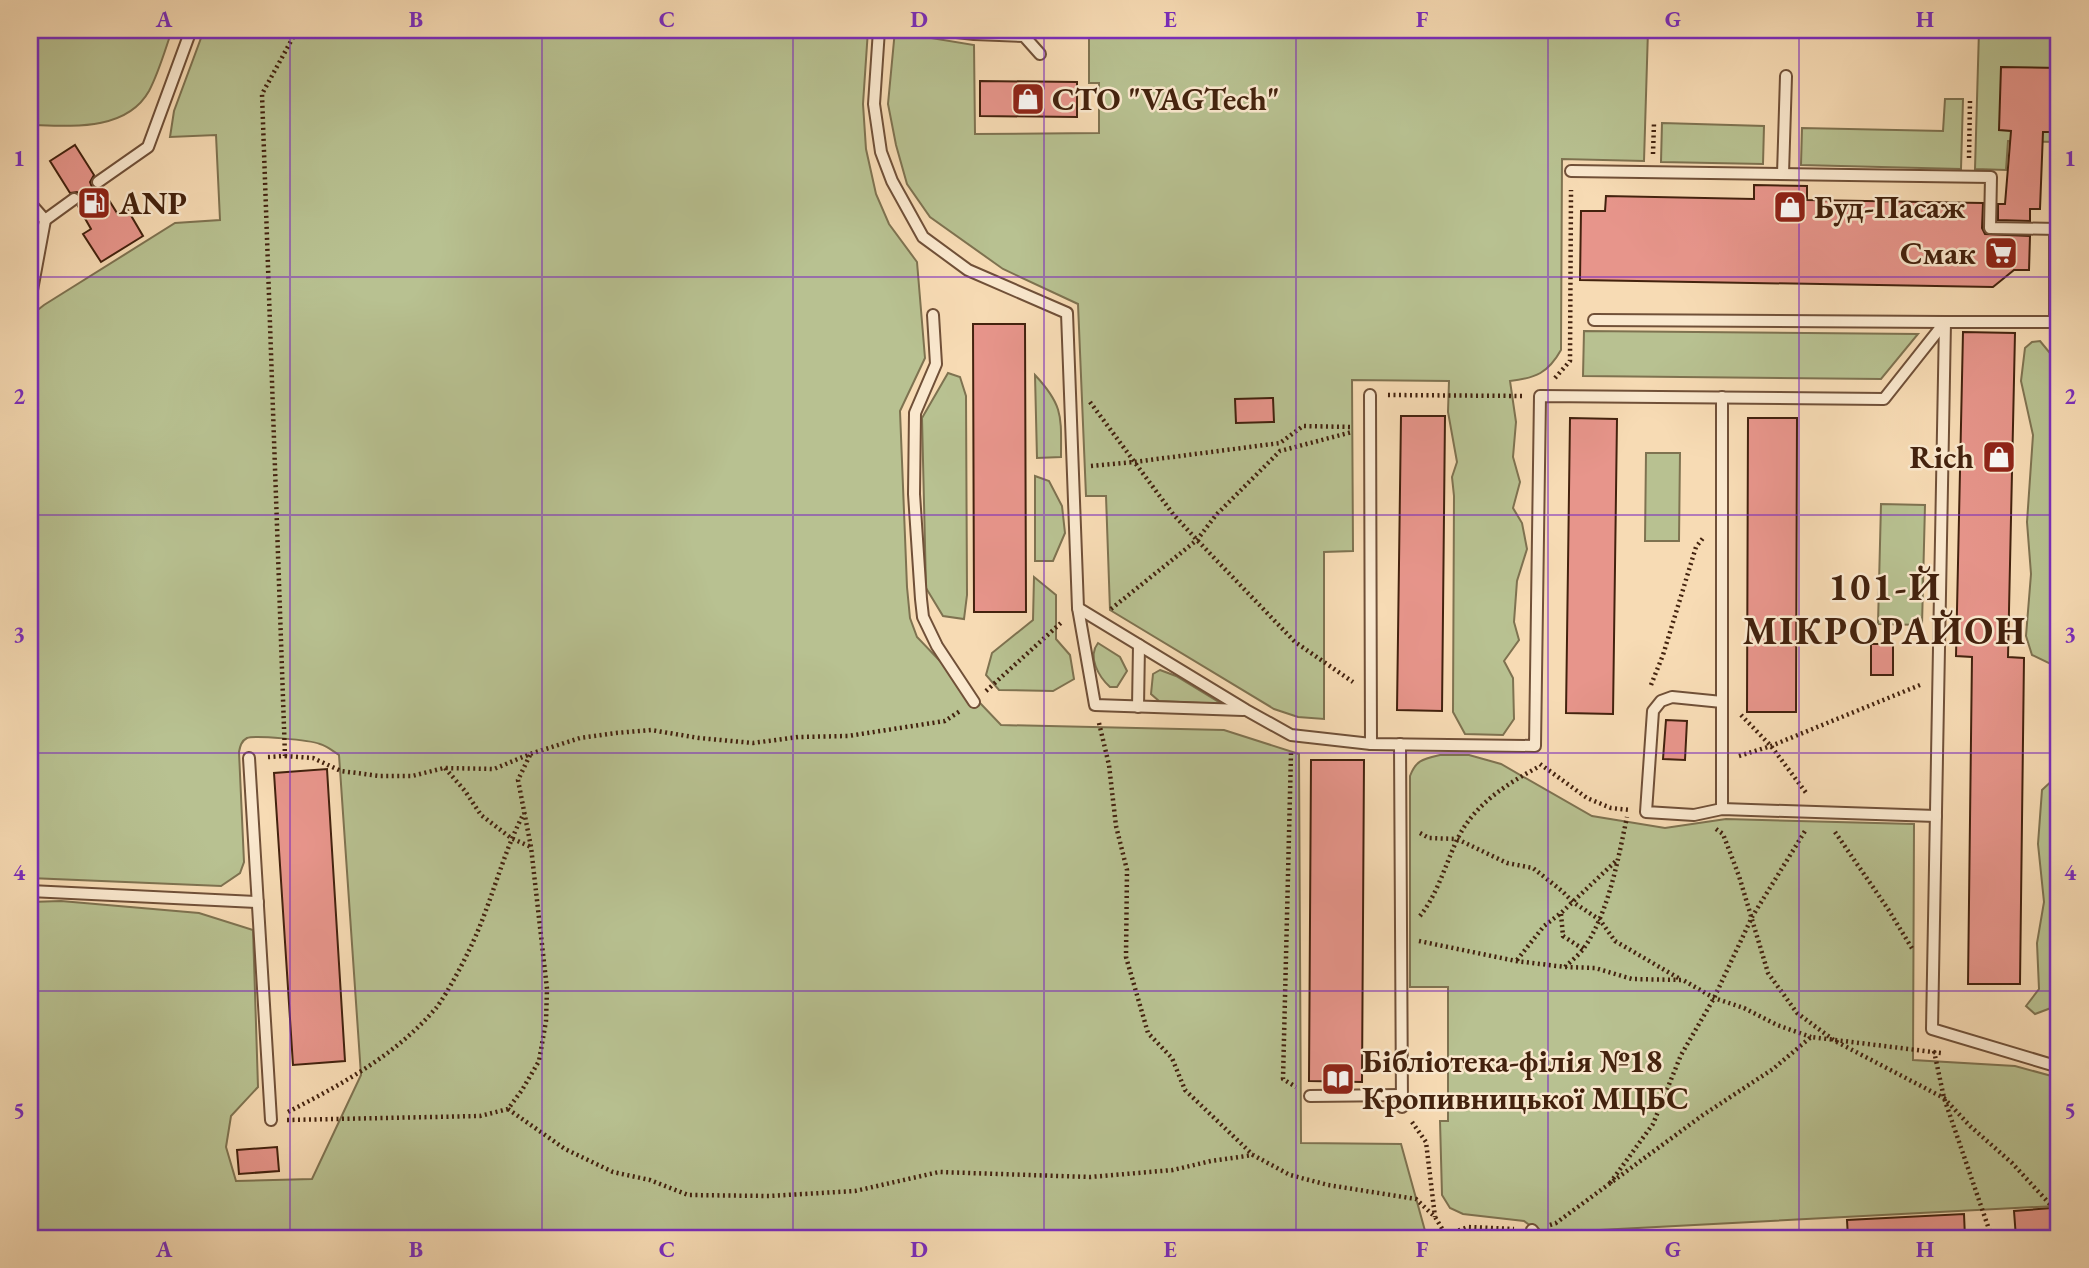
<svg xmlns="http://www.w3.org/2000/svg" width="2089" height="1268" viewBox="0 0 2089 1268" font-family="'EB Garamond',serif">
	<rect width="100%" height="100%" fill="#f7dbb4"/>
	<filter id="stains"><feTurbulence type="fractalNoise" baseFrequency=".00286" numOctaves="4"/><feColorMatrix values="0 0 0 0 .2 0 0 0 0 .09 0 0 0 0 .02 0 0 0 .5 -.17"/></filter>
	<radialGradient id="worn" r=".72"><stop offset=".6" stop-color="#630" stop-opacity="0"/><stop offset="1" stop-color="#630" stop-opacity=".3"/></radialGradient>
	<g fill="#b8c191" stroke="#7e7250" stroke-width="2">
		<path d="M30 30H172C165 50 159 72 149 91 126 132 69 126 30 125Z"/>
		<path d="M204 30H868L863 104 866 149 876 194 889 224 917 262 925 358 900 411 907 587 910 618 917 637 1001 725 1224 730 1299 754 1301 1143 1401 1144 1427 1238H30V902L61 901 199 913 253 930 258 1087 231 1116 226 1147 236 1181 312 1179 361 1075 339 755C333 751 327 746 320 744 310 740 255 735 247 738 241 741 240 747 239 752L244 862 240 873 221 886 30 878V316L44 305 175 223 220 220 216 135 170 137 174 111Z"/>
		<path d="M895 30 907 34 974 45 975 134 1099 133V83H1089V30H1648L1644 161 1562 159 1561 350C1548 373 1536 378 1510 381L1516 422 1513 457 1520 482 1513 508 1522 523 1527 549 1517 581 1514 622 1519 640 1504 661 1513 678 1514 719 1503 735 1465 734 1453 712 1454 496 1452 477 1457 462 1448 412 1449 381 1352 380 1353 551 1324 552V719L1298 717 1274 709 1110 610 1106 496H1086L1078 304 1003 269 930 217 907 184 896 145 888 104Z"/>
		<polygon points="1979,30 2059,30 2059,132 2058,133 2057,142 2008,141 2006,170 1975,169"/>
		<polygon points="1945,99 1963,99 1961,169 1801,165 1802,128 1943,131"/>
		<polygon points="1662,123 1764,126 1763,164 1661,162"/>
		<polygon points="1584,331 1918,334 1881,379 1583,376"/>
		<polygon points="2040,341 2059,364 2059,597 2050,604 2050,629 2059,634 2059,668 2032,655 2026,636 2031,574 2027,522 2033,435 2021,381 2025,348 2032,342"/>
		<polygon points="948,373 960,377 966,396 967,595 964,619 943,616 926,588 922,418"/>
		<path d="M1035 375C1064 406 1061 417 1061 457L1037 458Z"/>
		<polygon points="1646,453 1680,453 1679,541 1645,541"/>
		<polygon points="1035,476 1049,481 1062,506 1065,533 1053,561 1035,561"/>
		<polygon points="1881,504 1925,505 1922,625 1878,624"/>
		<polygon points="1034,577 1056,595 1056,639 1070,655 1074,679 1053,691 999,690 986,675 992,653 1033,620"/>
		<path d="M1098 643 1120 657 1127 671 1117 687H1110C1099 677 1087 657 1098 643Z"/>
		<polygon points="1160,670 1176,676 1222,704 1159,701 1151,694 1153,674"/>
		<path d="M1440 755H1469L1501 764 1592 816 1665 828 1726 819 1914 824 1913 1060 2015 1066 2059 1078V1234H2058L2055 1206 1600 1230V1238H1547L1524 1221 1463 1214 1450 1208 1442 1195 1440 1121H1448V987H1410V776C1416 760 1423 759 1440 755Z"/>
		<polygon points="2056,777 2059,777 2059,1005 2035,1014 2026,1006 2039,989 2037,943 2044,902 2038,844 2042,790"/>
	</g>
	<g fill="#e7958b" stroke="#43220e" stroke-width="2">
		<polygon points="2001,67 2059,68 2058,132 2043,132 2040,209 2030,209 2030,221 1998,220 1998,204 2005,204 2011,131 1999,130"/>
		<polygon points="980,81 1077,82 1077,117 980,116"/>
		<polygon points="75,145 94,175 90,182 92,187 98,190 102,189 117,213 126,207 143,236 101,262 83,234 91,229 78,206 81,202 81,195 77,192 70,193 50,161"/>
		<polygon points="1754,185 1807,186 1807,200 1983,203 1982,228 1985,234 2030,236 2029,270 2014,270 1993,287 1580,280 1581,211 1605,211 1606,196 1754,199"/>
		<polygon points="973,324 1025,324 1026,612 974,612"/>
		<polygon points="1963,332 2015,333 2008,657 2024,658 2020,984 1968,984 1972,657 1956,656"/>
		<polygon points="1273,398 1274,422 1236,423 1235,399"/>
		<polygon points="1401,416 1445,416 1442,711 1397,710"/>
		<polygon points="1570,418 1617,419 1613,714 1566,713"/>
		<polygon points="1748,418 1797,418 1796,712 1747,712"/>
		<rect x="1871" y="644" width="22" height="31"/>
		<polygon points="1666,720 1687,721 1685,760 1663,759"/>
		<polygon points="1311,760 1364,760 1362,1082 1309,1081"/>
		<polygon points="327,769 345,1061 293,1065 274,773"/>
		<polygon points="277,1147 279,1171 239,1174 237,1150"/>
		<polygon points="2052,1208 2054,1236 2016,1238 2014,1211"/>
		<polygon points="1964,1214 1965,1238 1848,1238 1847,1220"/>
	</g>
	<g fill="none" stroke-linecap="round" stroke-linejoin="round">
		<defs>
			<g id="service">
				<polyline points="879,30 874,104 881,152 892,181 923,237 968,270 1067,313 1078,608 1246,710 1291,735 1371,744"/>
				<polyline points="939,30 974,34 1024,36 1040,54"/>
				<polyline points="1571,171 1991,177 1990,228 2059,229"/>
				<polyline points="1783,174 1786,76"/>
				<polyline points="98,182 148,147 191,30"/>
				<polyline points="30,203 45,220 74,199"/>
				<polyline points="2055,230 2055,322"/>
				<polyline points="30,301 45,220"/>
				<polyline points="933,315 936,364 915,413 914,494 921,599 923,617 937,646 974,702"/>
				<polyline points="1594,320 1945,322"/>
				<polyline points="2059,322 1945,322 1932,1029 2059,1067"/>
				<polyline points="1370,395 1371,744 1535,746 1540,396 1884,399 1945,322"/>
				<polyline points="1078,608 1095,705 1243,710"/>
				<polyline points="1722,702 1672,697 1661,701 1653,711 1646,812 1694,815 1722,809 1936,816"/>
				<polyline points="1138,707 1139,645"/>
				<polyline points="1400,744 1402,1107"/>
				<polyline points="249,758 271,1120"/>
				<polyline points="1722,809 1722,397"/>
				<polyline points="30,891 258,902"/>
				<polyline points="1310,1096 1402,1095"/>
				<polyline points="1532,1230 1538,1238"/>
			</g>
		</defs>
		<use href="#service" stroke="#705038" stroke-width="14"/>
		<g stroke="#43220e" stroke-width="4.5" stroke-dasharray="2 3.5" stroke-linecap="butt">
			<polyline points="1653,154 1654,123"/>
			<polyline points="1969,158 1970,100"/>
			<polyline points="1555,378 1570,361 1571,190"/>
			<polyline points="1388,395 1523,396"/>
			<polyline points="1090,402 1173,514 1197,540 1295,642 1353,682"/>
			<polyline points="1091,466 1134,462 1280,443 1303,426 1351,427"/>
			<polyline points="1111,609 1197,540 1216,515 1280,451 1352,432"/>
			<polyline points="1651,685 1663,655 1696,547 1703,538"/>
			<polyline points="986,691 1063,621"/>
			<polyline points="1741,715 1771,746 1807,794"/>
			<polyline points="1099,723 1109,765 1116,826 1127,870 1126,957 1148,1033 1172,1058 1185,1090 1253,1155 1290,1175 1328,1185 1416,1199 1435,1217 1446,1235"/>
			<polyline points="1291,753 1283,1079 1296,1087"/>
			<polyline points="285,756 313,758 341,771 380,776 412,776 444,768 494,769 530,754 580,738 616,733 651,730 699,738 753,743 798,737 848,736 945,721 960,711"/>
			<polyline points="1739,756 1771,746 1920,685"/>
			<polyline points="268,757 285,756 262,94 297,30"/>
			<polyline points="1540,764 1587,798 1611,808 1630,810"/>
			<polyline points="445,768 465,791 481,815 511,838 531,847"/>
			<polyline points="1716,829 1723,834 1739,876 1768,973 1797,1013 1835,1041 1944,1098 1970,1126 2012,1163 2059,1214"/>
			<polyline points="1835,832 1888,909 1913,950"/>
			<polyline points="1420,833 1429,838 1457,839 1507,863 1533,868 1562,891 1573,902 1600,920 1615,941 1680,979"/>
			<polyline points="1561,914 1563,936 1583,949"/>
			<path d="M1420 916C1437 895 1445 866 1456 842 1473 805 1505 785 1540 766"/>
			<polyline points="1419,941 1516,961 1565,967 1595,968 1632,979 1683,980 1714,998 1744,1008 1777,1025 1811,1037"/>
			<polyline points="1517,960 1544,926 1561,913 1617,860"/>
			<path d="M1565 967C1571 961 1579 955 1584 948 1609 912 1618 859 1627 817"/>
			<polyline points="1934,1051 1944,1098 1992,1238"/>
			<polyline points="508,1109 565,1149 613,1172 650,1180 688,1195 769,1196 855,1191 939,1172 1090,1177 1173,1170 1211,1161 1253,1155"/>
			<path d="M288 1112C342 1084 396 1055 436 1008 448 993 469 952 477 933 494 893 504 851 524 813"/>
			<polyline points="287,1120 480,1116 508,1109 522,1090 539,1061 546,1021 547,989 531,847 518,780 530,755"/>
			<polyline points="1412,1122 1426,1142 1435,1217"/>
			<polyline points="1610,1183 1653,1124 1681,1055 1714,998 1752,917 1805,831"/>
			<polyline points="1550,1225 1556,1223 1703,1115 1773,1069 1811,1037 1941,1053"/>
			<polyline points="1445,1238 1446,1235 1468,1227 1514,1229"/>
		</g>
		<use href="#service" stroke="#fae8ce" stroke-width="10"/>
	</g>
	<path fill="none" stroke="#7b2cbf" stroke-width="2" stroke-opacity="0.55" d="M290 30V1238M542 30V1238M793 30V1238M1044 30V1238M1296 30V1238M1548 30V1238M1799 30V1238M30 277H2059M30 515H2059M30 753H2059M30 991H2059"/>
	<defs>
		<symbol id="shop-square" viewBox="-11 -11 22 22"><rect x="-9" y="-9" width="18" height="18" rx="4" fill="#8f2418" stroke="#fae8ce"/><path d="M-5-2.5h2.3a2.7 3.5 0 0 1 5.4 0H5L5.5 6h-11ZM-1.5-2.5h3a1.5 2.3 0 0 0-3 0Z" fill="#fff"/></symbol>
		<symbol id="fuel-square" viewBox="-11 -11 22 22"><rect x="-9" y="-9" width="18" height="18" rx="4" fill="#8f2418" stroke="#fae8ce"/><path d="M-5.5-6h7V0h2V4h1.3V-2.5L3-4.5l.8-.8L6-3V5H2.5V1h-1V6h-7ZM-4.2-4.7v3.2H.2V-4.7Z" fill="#fff"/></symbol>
		<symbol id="supermarket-square" viewBox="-11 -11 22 22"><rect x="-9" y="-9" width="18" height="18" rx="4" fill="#8f2418" stroke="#fae8ce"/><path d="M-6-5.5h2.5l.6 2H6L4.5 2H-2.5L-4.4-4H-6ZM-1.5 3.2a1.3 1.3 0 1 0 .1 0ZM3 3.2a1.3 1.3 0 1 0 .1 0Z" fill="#fff"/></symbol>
		<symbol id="library-square" viewBox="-11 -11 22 22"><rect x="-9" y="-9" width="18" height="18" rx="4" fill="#8f2418" stroke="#fae8ce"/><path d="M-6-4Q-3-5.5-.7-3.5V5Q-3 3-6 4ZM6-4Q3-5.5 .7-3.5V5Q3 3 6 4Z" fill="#fff"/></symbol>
	</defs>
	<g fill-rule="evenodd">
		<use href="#shop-square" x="1009" y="80" width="38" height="38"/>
		<use href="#fuel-square" x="75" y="184" width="38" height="38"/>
		<use href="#shop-square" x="1771" y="188" width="38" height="38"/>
		<use href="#supermarket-square" x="1982" y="234" width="38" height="38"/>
		<use href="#shop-square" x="1980" y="438" width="38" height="38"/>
		<use href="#library-square" x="1319" y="1060" width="38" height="38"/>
	</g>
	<g text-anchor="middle" stroke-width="5" stroke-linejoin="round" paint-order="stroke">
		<g font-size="32" font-weight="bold" fill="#43220e" stroke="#fae8ce" text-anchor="start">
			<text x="1052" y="110">СТО "VAGTech"</text>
			<text x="119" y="214">ANP</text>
			<text x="1814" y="218">Буд-Пасаж</text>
			<text x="1976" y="264" text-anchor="end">Смак</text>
			<text x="1974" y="468" text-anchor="end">Rich</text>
			<text x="1362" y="1072">Бібліотека-філія №18<tspan x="1362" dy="37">Кропивницької МЦБС</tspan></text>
		</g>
		<g font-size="38" font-weight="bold" letter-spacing="2" fill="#43220e" stroke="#fae8ce">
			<text x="1885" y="600">101-Й<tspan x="1885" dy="44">МІКРОРАЙОН</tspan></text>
		</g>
	</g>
	<rect width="2089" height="1268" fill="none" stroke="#f7dbb4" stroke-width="77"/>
	<rect x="38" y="38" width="2012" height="1192" fill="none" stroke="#7b2cbf" stroke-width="2.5"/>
	<g font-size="23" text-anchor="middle" font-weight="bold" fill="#7b2cbf">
		<text x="164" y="27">A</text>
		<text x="416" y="27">B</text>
		<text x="667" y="27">C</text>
		<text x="919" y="27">D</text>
		<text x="1170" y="27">E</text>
		<text x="1422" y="27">F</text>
		<text x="1673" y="27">G</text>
		<text x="1925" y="27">H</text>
		<text x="19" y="166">1</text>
		<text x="2070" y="166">1</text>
		<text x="19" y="404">2</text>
		<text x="2070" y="404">2</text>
		<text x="19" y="642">3</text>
		<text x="2070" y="642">3</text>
		<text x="19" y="880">4</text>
		<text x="2070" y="880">4</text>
		<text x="19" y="1118">5</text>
		<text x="2070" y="1118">5</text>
		<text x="164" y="1257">A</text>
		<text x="416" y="1257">B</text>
		<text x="667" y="1257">C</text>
		<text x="919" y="1257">D</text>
		<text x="1170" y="1257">E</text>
		<text x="1422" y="1257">F</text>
		<text x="1673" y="1257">G</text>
		<text x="1925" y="1257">H</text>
	</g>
	<rect width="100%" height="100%" filter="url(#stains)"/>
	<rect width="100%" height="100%" fill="url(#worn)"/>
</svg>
